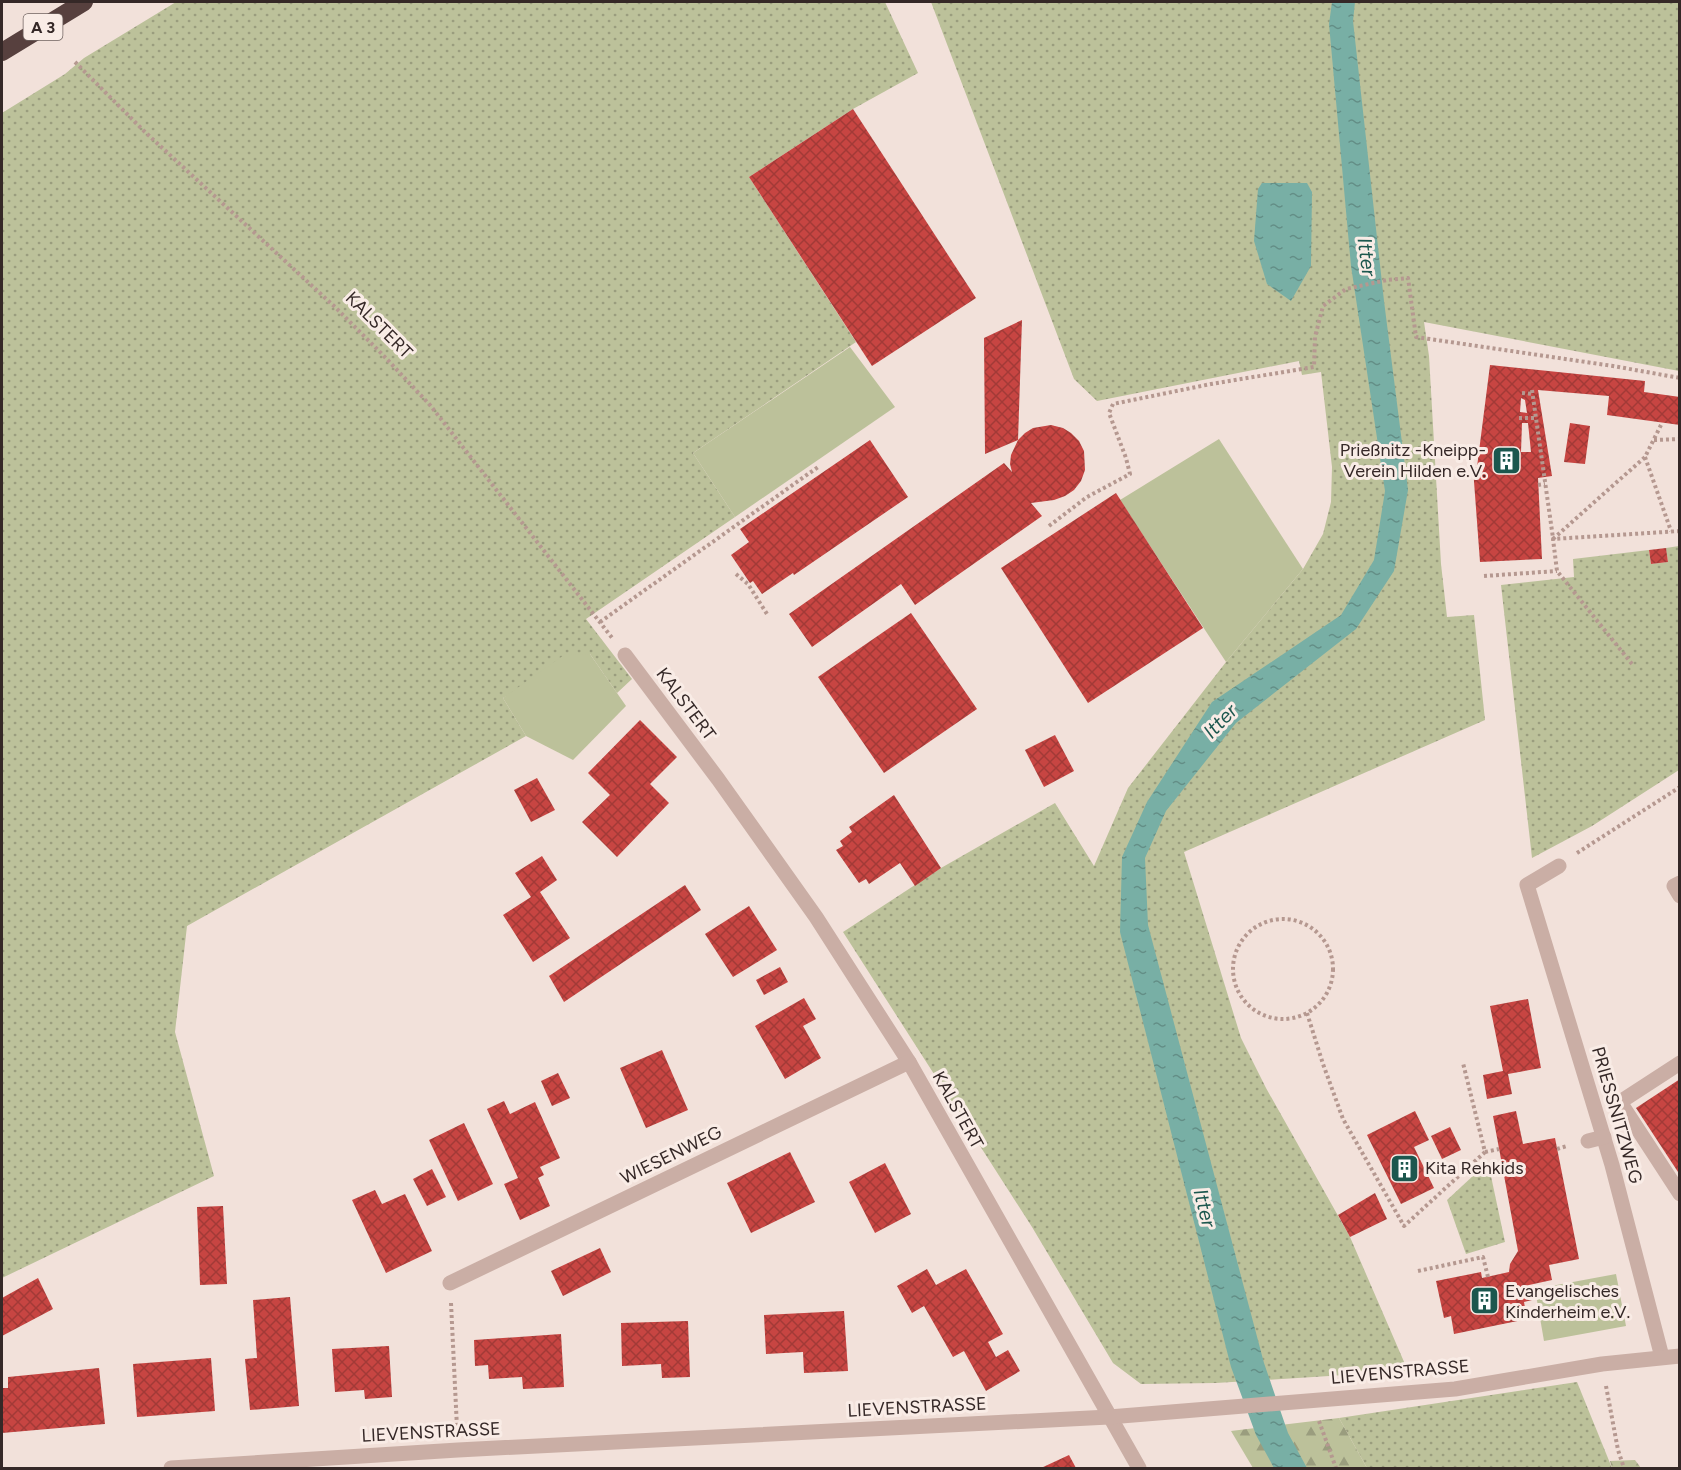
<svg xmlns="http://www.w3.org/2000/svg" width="1681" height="1470" viewBox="0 0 1681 1470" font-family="Figtree,sans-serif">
	<defs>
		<pattern id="grass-dots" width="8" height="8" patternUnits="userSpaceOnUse" patternTransform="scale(1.5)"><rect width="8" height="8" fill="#bcc19a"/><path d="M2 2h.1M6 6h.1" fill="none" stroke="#9a9d7e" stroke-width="1.8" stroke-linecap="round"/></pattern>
		<pattern id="forest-firs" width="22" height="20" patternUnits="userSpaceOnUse" patternTransform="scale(1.5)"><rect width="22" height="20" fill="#bcc19a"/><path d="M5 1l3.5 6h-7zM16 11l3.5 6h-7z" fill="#9a9d7e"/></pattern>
		<pattern id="water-ripples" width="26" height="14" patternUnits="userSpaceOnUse" patternTransform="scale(1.5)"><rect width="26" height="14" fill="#78afa5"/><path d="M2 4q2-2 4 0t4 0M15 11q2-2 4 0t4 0" fill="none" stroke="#638e86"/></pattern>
		<pattern id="building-cross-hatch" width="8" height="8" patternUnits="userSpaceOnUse" patternTransform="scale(1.5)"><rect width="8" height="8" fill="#c74542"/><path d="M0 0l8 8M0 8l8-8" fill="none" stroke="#a23a37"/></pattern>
	</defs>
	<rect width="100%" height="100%" fill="#f2e1da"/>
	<g fill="url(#grass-dots)">
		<polygon points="176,2 885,2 918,73 853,109 749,177 856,342 693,453 735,517 586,619 632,679 617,693 590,654 503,698 526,736 187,926 175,1032 214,1176 2,1278 2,113 65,74 84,58"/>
		<polygon points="931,2 1679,2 1679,371 1424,322 1429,356 1441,564 1447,617 1474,615 1485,720 1184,852 1241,1038 1266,1088 1350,1237 1408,1371 1216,1383 1141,1384 1113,1363 1032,1227 843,932 941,868 1055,803 1094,866 1128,788 1226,662 1303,569 1323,534 1331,502 1332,467 1321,372 1302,375 1299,361 1097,401 1074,379"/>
		<polygon points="1679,546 1679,770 1592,826 1532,858 1501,585 1574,577 1573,559 1649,550 1651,564 1668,562 1666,548"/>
		<polygon points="1488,1162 1505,1242 1466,1254 1447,1200"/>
		<polygon points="1577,1382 1612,1468 1367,1468 1339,1418"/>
	</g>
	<g fill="url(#forest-firs)">
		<polygon points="1339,1418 1367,1468 1253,1468 1231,1431"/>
		<polygon points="1635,1460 1641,1468 1612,1468 1610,1461"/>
	</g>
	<g fill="#bcc19a">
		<polygon points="850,347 895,407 735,517 693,453"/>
		<polygon points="1219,439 1303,569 1226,662 1120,500"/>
		<polygon points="590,654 626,706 573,760 526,736 503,698 564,655"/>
		<polygon points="1616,1274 1626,1326 1544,1341 1535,1289"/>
	</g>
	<g fill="url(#water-ripples)">
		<polygon points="1332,2 1355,2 1353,21 1384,301 1408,490 1394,571 1356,629 1236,723 1166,811 1145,858 1148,925 1264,1363 1288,1433 1307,1468 1274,1468 1256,1435 1231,1367 1120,932 1122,857 1147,802 1212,702 1341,615 1374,560 1385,491 1351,266 1329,24"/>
		<polygon points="1262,183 1307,183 1312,192 1311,266 1291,301 1267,284 1254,241 1258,189"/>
	</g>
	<g fill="url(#building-cross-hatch)" fill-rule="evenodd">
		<polygon points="853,109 976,298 872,366 749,177"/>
		<polygon points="1022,320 1018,440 985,454 984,338"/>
		<path d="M1490 365 1645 381 1644 392 1680 397V425L1607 415 1609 396 1538 390 1552 476 1538 478 1542 559 1480 562 1473 468 1477 467ZM1521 398 1525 400 1527 413 1520 412ZM1522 423H1528L1531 452H1521Z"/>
		<polygon points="1570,423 1590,426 1585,464 1564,462"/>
		<polygon points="1051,425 1063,428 1071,433 1079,441 1084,451 1085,470 1081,481 1074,490 1065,496 1054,500 1031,503 1042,516 915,605 901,584 812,647 789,614 1004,463 1012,472 1010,464 1011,455 1018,440 1025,433 1033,428"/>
		<polygon points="870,440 908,497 794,575 793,573 762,594 753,581 750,583 731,555 749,542 740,529"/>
		<polygon points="1116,493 1203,628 1088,703 1001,568"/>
		<polygon points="1666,548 1668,562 1651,564 1649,550"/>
		<polygon points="911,613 977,709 884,773 818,677"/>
		<polygon points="640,720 677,757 650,784 669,803 617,857 582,822 610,795 588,773"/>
		<polygon points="1055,735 1074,771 1044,787 1025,750"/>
		<polygon points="537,778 555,810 531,822 514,790"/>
		<polygon points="894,795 941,868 915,886 900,863 869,884 866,879 859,883 836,850 843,846 840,841 852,832 849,827"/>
		<polygon points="542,856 557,880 540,892 570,938 533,962 503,915 531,897 515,873"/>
		<polygon points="685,885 701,910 564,1002 549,976"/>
		<polygon points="749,906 777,950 733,977 705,934"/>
		<polygon points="780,967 788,982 764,995 756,980"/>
		<polygon points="804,998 816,1019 803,1026 821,1058 785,1079 755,1026"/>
		<polygon points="1528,999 1541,1068 1508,1074 1512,1094 1487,1099 1483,1075 1503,1071 1490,1006"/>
		<polygon points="662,1050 688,1110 646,1128 620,1068"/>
		<polygon points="558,1073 570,1098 552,1106 541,1081"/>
		<polygon points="1680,1079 1680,1175 1636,1108"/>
		<polygon points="504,1101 510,1114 535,1102 560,1158 540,1167 544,1175 538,1178 550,1206 520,1220 504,1184 518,1178 487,1109"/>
		<polygon points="1415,1111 1429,1140 1414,1147 1434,1188 1401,1204 1367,1135"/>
		<polygon points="1516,1111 1523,1144 1555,1138 1579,1259 1549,1265 1552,1280 1529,1285 1532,1300 1524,1302 1527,1319 1454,1334 1451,1316 1444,1318 1436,1281 1481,1272 1482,1278 1509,1272 1510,1264 1518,1251 1493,1116"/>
		<polygon points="464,1123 493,1184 458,1201 429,1140"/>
		<polygon points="1450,1127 1461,1150 1442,1159 1431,1136"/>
		<polygon points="790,1152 815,1202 751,1233 727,1183"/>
		<polygon points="885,1163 911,1214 875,1233 849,1182"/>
		<polygon points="432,1169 446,1197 427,1206 413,1179"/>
		<polygon points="375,1190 382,1204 405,1194 432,1251 386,1273 352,1200"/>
		<polygon points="1375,1193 1387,1219 1350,1237 1338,1215"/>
		<polygon points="223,1206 227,1284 200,1285 197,1207"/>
		<polygon points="600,1248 611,1272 563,1296 551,1271"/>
		<polygon points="927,1269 936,1285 966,1269 1003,1334 988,1342 996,1357 1008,1350 1020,1371 986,1391 964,1351 953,1357 924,1306 912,1313 897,1286"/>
		<polygon points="38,1278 53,1309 2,1336 2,1298"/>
		<polygon points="290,1297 299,1406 250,1410 245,1359 257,1358 253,1300"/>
		<polygon points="844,1311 848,1371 804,1373 803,1352 766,1354 764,1315"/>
		<polygon points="688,1321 690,1377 662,1378 661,1364 622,1366 621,1323"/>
		<polygon points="561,1334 564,1387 523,1389 522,1377 489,1379 488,1365 475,1366 474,1340"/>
		<polygon points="389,1346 392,1397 365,1399 364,1390 335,1392 332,1349"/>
		<polygon points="211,1358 215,1411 137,1417 133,1364"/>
		<polygon points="99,1368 105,1424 2,1433 2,1388 8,1388 8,1377"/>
		<polygon points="1069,1455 1076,1468 1041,1468"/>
	</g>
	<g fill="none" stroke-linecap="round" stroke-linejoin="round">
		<g stroke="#b59890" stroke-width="4" stroke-dasharray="3 3" stroke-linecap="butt">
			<polyline points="75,62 145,132 335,307 382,354 430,405 613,639"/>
			<polyline points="1532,390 1553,538"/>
			<polyline points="1522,393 1533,394"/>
			<polyline points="1519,418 1536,418"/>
			<polyline points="1654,440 1680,439"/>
			<polyline points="1645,457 1671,531"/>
			<polyline points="1538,485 1545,484"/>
			<polyline points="1049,526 1087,497 1130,474 1126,458 1109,413 1113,404 1211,384 1314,367 1315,337 1323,306 1346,289 1387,280 1408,278 1416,337 1613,366 1680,378"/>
			<polyline points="1553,539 1645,457 1662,423"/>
			<polyline points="736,574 748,584 767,614"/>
			<polyline points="1484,576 1557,571"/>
			<polyline points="600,622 818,467"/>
			<polyline points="1632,664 1557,571 1553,539 1680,531"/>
			<polyline points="1577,853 1680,787"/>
			<circle cx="1283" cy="969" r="50"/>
			<polyline points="1307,1013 1323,1064 1343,1119 1404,1226 1485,1152 1463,1063"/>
			<polyline points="1557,1149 1567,1146"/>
			<polyline points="1485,1152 1499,1149"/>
			<polyline points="1418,1271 1483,1257 1488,1277"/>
			<polyline points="451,1303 457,1428"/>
			<polyline points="1606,1386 1618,1450 1624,1468"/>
			<polyline points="1319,1421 1336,1468"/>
		</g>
		<g stroke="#caaea5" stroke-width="15">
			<polyline points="625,655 718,779 816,917 909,1062 1139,1468"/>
			<polyline points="1559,866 1527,885 1612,1165 1662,1357"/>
			<polyline points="1680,883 1674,886 1680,896"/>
			<polyline points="1680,1063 1620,1102 1680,1194"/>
			<polyline points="1588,1141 1604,1137"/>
			<polyline points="450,1283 909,1062"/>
			<polyline points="171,1468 458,1450 1109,1417 1455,1389 1602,1364 1680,1356"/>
		</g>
		<polyline stroke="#57403e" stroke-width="18" points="2,52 84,2"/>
	</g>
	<defs>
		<symbol id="building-square" viewBox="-11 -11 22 22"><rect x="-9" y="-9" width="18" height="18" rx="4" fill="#1c574e" stroke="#f9ece6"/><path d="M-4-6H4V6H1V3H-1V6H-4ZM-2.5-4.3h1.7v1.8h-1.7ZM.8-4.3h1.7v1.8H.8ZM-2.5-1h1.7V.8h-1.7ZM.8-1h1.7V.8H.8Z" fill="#fff"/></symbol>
	</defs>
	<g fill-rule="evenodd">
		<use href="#building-square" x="1490" y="444" width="33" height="33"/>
		<use href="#building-square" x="1388" y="1152" width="33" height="33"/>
		<use href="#building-square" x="1468" y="1284" width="33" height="33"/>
	</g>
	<g text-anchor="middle" stroke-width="6" stroke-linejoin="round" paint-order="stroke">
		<rect fill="#f9ece6" stroke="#706360" stroke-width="1.5" x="23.5" y="14" width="39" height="26" rx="4.5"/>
		<g font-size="16" font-weight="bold" fill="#352827">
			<text x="43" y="33">A 3</text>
		</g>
		<g font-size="18" fill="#352827" stroke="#f9ece6">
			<text transform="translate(379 325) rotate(45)" y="6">KALSTERT</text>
			<text transform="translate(686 704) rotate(53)" y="6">KALSTERT</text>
			<text transform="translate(958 1110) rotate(61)" y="6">KALSTERT</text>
			<text transform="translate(1617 1115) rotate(74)" y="6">PRIESSNITZWEG</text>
			<text transform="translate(671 1155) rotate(-26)" y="6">WIESENWEG</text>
			<text transform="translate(1400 1372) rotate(-5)" y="6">LIEVENSTRASSE</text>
			<text transform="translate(917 1407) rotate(-3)" y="6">LIEVENSTRASSE</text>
			<text transform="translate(431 1432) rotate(-3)" y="6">LIEVENSTRASSE</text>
		</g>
		<g font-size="18" fill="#352827" stroke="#f9ece6" text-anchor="start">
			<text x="1486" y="456" text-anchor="end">Prießnitz -Kneipp-<tspan x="1486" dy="21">Verein Hilden e.V.</tspan></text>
			<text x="1425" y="1174">Kita Rehkids</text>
			<text x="1505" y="1297">Evangelisches<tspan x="1505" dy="21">Kinderheim e.V.</tspan></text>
		</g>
		<g font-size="20" font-style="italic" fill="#1c574e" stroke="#f9ece6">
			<text transform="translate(1367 257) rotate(82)" y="7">Itter</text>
			<text transform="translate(1220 721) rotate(-46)" y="7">Itter</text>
			<text transform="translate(1205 1208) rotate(76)" y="7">Itter</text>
		</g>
	</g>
	<rect width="1681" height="1470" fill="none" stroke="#352827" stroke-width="6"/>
</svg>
